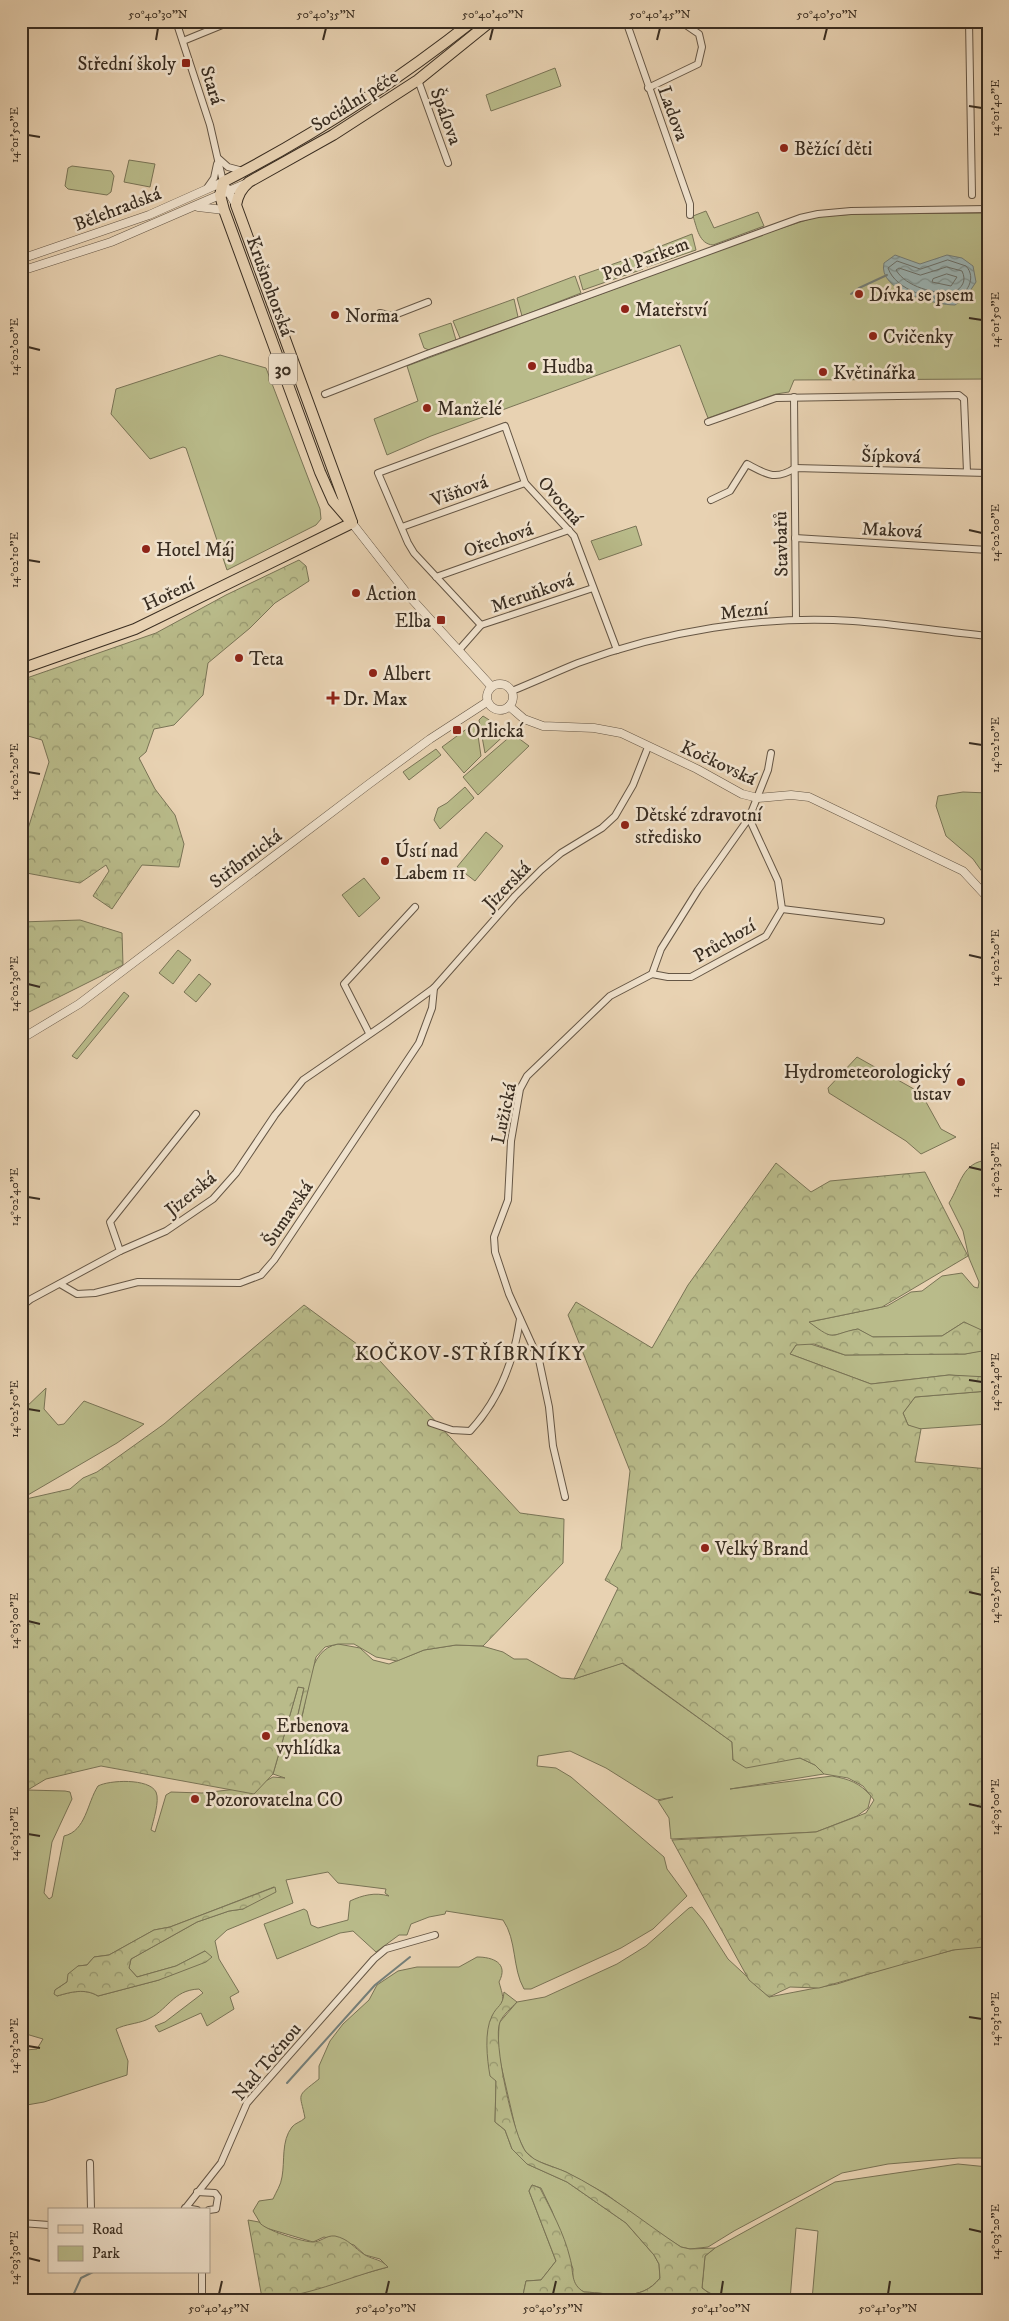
<svg xmlns="http://www.w3.org/2000/svg" width="1009" height="2321" viewBox="0 0 1009 2321" font-family="'IM FELL DW Pica',serif">
	<defs>
		<pattern id="forest-crowns" width="20" height="18" patternUnits="userSpaceOnUse" patternTransform="scale(1.25)"><rect width="20" height="18" fill="#b9bb8a"/><path d="M2 6a3 3 0 1 1 6 0M12 15a3 3 0 1 1 6 0" fill="none" stroke="#979870"/></pattern>
		<pattern id="water-waves" width="16" height="10" patternUnits="userSpaceOnUse" patternTransform="scale(1.25)"><rect width="16" height="10" fill="#9bb5b6"/><path d="M0 5q4-4 8 0t8 0" fill="none" stroke="#7f9494"/></pattern>
	</defs>
	<rect width="100%" height="100%" fill="#e8d2b2"/>
	<filter id="stains"><feTurbulence type="fractalNoise" baseFrequency=".004" numOctaves="4"/><feColorMatrix values="0 0 0 0 .2 0 0 0 0 .09 0 0 0 0 .02 0 0 0 .5 -.17"/></filter>
	<radialGradient id="worn" r=".72"><stop offset=".6" stop-color="#630" stop-opacity="0"/><stop offset="1" stop-color="#630" stop-opacity=".3"/></radialGradient>
	<g fill="#b9bb8a" stroke="#797456" fill-rule="evenodd">
		<polygon points="555,68 561,86 491,111 486,95"/>
		<polygon points="129,160 155,164 150,187 124,182"/>
		<polygon points="72,166 111,171 114,176 111,192 107,195 68,189 65,186 68,168"/>
		<path d="M706 211 714 228 758 212 764 226 713 245C699 244 697 228 693 216Z"/>
		<polygon points="988,213 988,379 794,380 789,392 776,394 708,418 680,345 431,436 387,455 374,419 418,401 407,366 760,235 816,217 855,214"/>
		<polygon points="692,234 696,250 647,267 643,253"/>
		<polygon points="639,255 643,269 583,290 579,276"/>
		<polygon points="575,276 581,293 522,316 517,298"/>
		<polygon points="514,299 518,317 460,338 453,321"/>
		<polygon points="451,323 456,340 429,350 424,348 419,334"/>
		<polygon points="220,355 266,368 320,509 321,519 316,525 227,570 186,448 183,447 150,459 111,414 116,389"/>
		<polygon points="636,526 642,545 599,560 591,541"/>
		<polygon points="483,716 508,732 485,753 479,720"/>
		<polygon points="476,722 481,756 464,773 442,747"/>
		<polygon points="513,734 529,746 478,795 463,777"/>
		<polygon points="436,749 441,755 409,780 403,772"/>
		<polygon points="465,787 474,798 440,829 434,820 438,808 447,803"/>
		<polygon points="963,792 988,793 988,880 973,859 946,836 936,806 938,796"/>
		<polygon points="486,832 503,846 475,881 457,867"/>
		<polygon points="364,878 380,898 359,917 342,895"/>
		<polygon points="178,950 191,960 173,984 159,973"/>
		<polygon points="199,974 211,984 196,1002 184,992"/>
		<polygon points="124,992 129,996 77,1059 72,1056"/>
		<polygon points="857,1057 921,1093 941,1129 956,1137 921,1154 906,1141 829,1093 828,1088"/>
		<path d="M988 1160V1335L964 1322 942 1336 872 1337 858 1329C836 1333 828 1344 809 1322L887 1306 911 1292 922 1291 942 1276 962 1273 974 1287 978 1288 979 1282 969 1258 963 1231 949 1203C961 1184 962 1162 988 1160Z"/>
		<polygon points="804,1342 845,1355 965,1354 988,1349 988,1378 949,1375 871,1384 790,1354 796,1345"/>
		<polygon points="46,1388 44,1409 58,1425 64,1424 84,1401 144,1424 117,1443 21,1499 21,1412"/>
		<polygon points="988,1391 988,1424 917,1429 908,1425 903,1413 915,1397"/>
		<path d="M338 1644 360 1648 373 1660 389 1664 424 1650 456 1645 482 1646 503 1652 514 1659H527L561 1678 574 1679 622 1663 732 1742 733 1760 800 1758 815 1765 824 1774 730 1789 832 1776C849 1779 860 1783 871 1796L868 1808 857 1816 816 1832 671 1839 669 1818 658 1801 673 1797 657 1800 606 1768 570 1751 538 1756 537 1766 556 1768 571 1777 664 1857 667 1869 687 1896 653 1929 621 1948 531 1989H524C512 1968 517 1940 503 1920L446 1911 445 1914 429 1917 411 1924 407 1935H399L376 1952 353 1931 340 1933 277 1959 264 1924 304 1909 307 1911 311 1925 318 1928 348 1920 350 1901C363 1895 375 1892 389 1896L385 1893 386 1889 338 1883 328 1872 286 1880 293 1903 227 1930 215 1941 219 1959 239 1992 230 1997 234 2009 207 2026 201 2013 159 2032 155 2026 165 2022 203 1993 199 1989C172 1990 168 2011 146 2020 136 2024 126 2024 116 2029L128 2061 127 2075 44 2102 21 2106V2047L26 2050 37 2049 43 2039 26 2034 21 2036 23 1792 27 1790 65 1791 70 1792 72 1799 52 1842 44 1893 49 1899 52 1897 64 1836C86 1831 87 1803 98 1786 109 1780 149 1778 156 1792 160 1801 153 1821 151 1830L155 1832 166 1795 171 1792 202 1793 237 1789 247 1791 273 1777 285 1778 273 1774 298 1687 304 1688 297 1719 301 1720C309 1695 306 1650 338 1644ZM274 1887 243 1909 229 1911 197 1922 131 1959 129 1968 137 1977 176 1966 205 1951 159 1980 98 1996C85 1988 71 1992 57 1996L55 1990 67 1982 78 1966 87 1965 94 1957 109 1955 154 1930 170 1927Z"/>
		<polygon points="692,1907 703,1920 728,1959 769,1997 837,1984 900,1964 961,1948 984,1947 988,1943 988,2158 959,2158 888,2164 842,2173 734,2231 708,2247 690,2249 681,2247 651,2228 606,2194 566,2172 535,2160 525,2151 517,2135 498,2052 499,2023 517,2002 545,1997 617,1964 646,1946 689,1908"/>
		<path d="M477 1957C493 1957 509 1963 499 1982 504 2000 506 2001 492 2016L496 2081 495 2122 505 2130 512 2149 527 2164 567 2182 626 2223 654 2255 659 2264 660 2278C640 2303 613 2293 584 2292 574 2287 572 2280 573 2269L552 2211 541 2188 532 2185 529 2191 556 2261 541 2280 526 2281 522 2300H270L388 2267 380 2259 365 2255 354 2245 324 2237 313 2242 266 2228 262 2226 253 2211 259 2201 273 2199C276 2192 281 2185 282 2177 285 2161 281 2141 292 2127 295 2123 301 2122 305 2118 300 2092 295 2098 319 2079V2066L330 2041 343 2024 369 2000 377 1985 398 1971 417 1967H459Z"/>
		<path d="M958 2164 988 2167V2300H812L818 2231 796 2228 790 2300C761 2300 725 2306 702 2288L705 2256 715 2248 835 2182Z"/>
	</g>
	<g fill="url(#forest-crowns)" stroke="#797456">
		<polygon points="299,560 306,566 309,581 275,603 250,628 208,663 203,695 174,725 154,729 146,752 139,758 155,789 175,815 184,844 179,867 142,865 112,909 93,896 109,871 106,865 80,883 21,872 21,851 49,762 42,740 21,734 21,680 156,633 226,595"/>
		<polygon points="80,920 122,933 123,965 21,1016 21,922"/>
		<path d="M776 1163 811 1192 830 1181 925 1172 968 1256 882 1307 809 1322C837 1343 829 1334 858 1329L873 1337 942 1336 964 1322 988 1333V1350L965 1354 845 1355 814 1344 796 1345 790 1354 871 1384 949 1375 988 1377V1391L915 1397 903 1413 908 1425 921 1429 915 1462 988 1469V1943L984 1947 953 1950 819 1988 790 1987 769 1997 749 1980 672 1840 816 1832 866 1813 874 1800 863 1786 848 1778 824 1774 815 1765 800 1758 746 1768 733 1760 732 1742 623 1663 574 1679 618 1588 605 1580 621 1549 630 1471 568 1315 576 1302 652 1348 688 1285Z"/>
		<polygon points="304,1305 380,1361 520,1513 564,1519 563,1563 483,1646 456,1645 424,1650 397,1661 376,1657 354,1644 338,1644 325,1647 316,1657 301,1720 297,1719 304,1688 298,1687 273,1774 254,1794 101,1766 46,1779 21,1794 21,1503 26,1499 70,1489 83,1478 97,1472 164,1424"/>
		<path d="M275 1887 276 1892 243 1909 229 1911 197 1922 131 1959 129 1968 137 1977 176 1966 205 1951 212 1957 206 1962 159 1980 98 1996C85 1988 71 1992 57 1996L54 1994 55 1990 67 1982 68 1974 78 1966 87 1965 94 1957 109 1955 154 1930 170 1927Z"/>
		<path d="M504 1992 517 2002C511 2008 503 2015 500 2022 492 2039 514 2138 526 2152 535 2163 553 2166 566 2172 608 2192 643 2222 681 2247L690 2249 715 2248 705 2256 702 2288 710 2294 733 2300H522L526 2281 541 2280 556 2261 529 2191 532 2185 540 2188C551 2210 564 2233 570 2258 574 2272 570 2284 584 2292 612 2293 641 2303 660 2278L659 2264 654 2255 626 2223 567 2182 527 2164 512 2149 505 2130 495 2122 496 2081 490 2076C487 2059 484 2031 492 2016 497 2005 503 2007 504 1992Z"/>
		<path d="M248 2220 259 2222C264 2230 303 2242 313 2242 321 2242 326 2235 335 2236 349 2239 354 2248 365 2255 374 2260 381 2259 388 2267 347 2277 305 2299 262 2298Z"/>
	</g>
	<path fill="url(#water-waves)" stroke="#747f7a" d="M895 255 920 264 947 255 962 258 973 266 976 282 966 297 955 305C936 305 877 291 884 263Z"/>
	<g fill="none" stroke-linecap="round" stroke-linejoin="round">
		<g stroke="#6a716c" stroke-width="1">
			<path d="M948 260 966 266C977 278 967 294 954 300 932 300 896 291 888 268L897 261 920 269Z"/>
			<path d="M947 267 962 271C967 281 962 288 953 293 935 294 906 287 896 270L899 268 920 275Z"/>
			<polygon points="947,274 957,277 951,286 932,282 933,279"/>
		</g>
		<g stroke="#747f7a" stroke-width="2">
			<polyline points="851,294 859,288 887,275"/>
			<polyline points="287,2083 375,1985 410,1957"/>
			<polyline points="71,2300 81,2278 93,2272"/>
		</g>
		<defs>
			<g id="minor">
				<polyline points="176,21 210,125 223,182"/>
				<polyline points="626,21 690,204 690,215"/>
				<polyline points="969,21 972,195"/>
				<polyline points="183,41 232,21"/>
				<polyline points="418,80 448,163"/>
				<polyline points="648,88 698,64 702,47 699,34 680,21"/>
				<polyline points="219,159 228,167 243,171"/>
				<polyline points="207,188 214,178 217,164"/>
				<polyline points="380,313 392,316 428,302"/>
				<polyline points="325,394 427,354 800,218 818,214 851,211 988,209"/>
				<polyline points="794,397 796,620"/>
				<polyline points="708,422 776,398 959,395 964,399 967,472"/>
				<path d="M711 500 730 491 747 464C766 474 775 481 795 468L987 473"/>
				<polyline points="402,527 525,483"/>
				<polyline points="795,538 988,550"/>
				<polyline points="436,577 569,530"/>
				<polyline points="481,625 593,588"/>
				<polyline points="459,650 481,625 414,553 408,543 378,473 505,426 525,483 574,536 617,650"/>
				<path d="M512 691C534 682 556 672 578 663 664 631 761 615 853 621 898 624 943 632 988 636"/>
				<polyline points="782,909 881,921"/>
				<polyline points="652,974 668,977 691,977 766,936 782,909 778,881 749,818"/>
				<polyline points="369,1033 344,984 415,907"/>
				<polyline points="120,1251 110,1222 196,1114"/>
				<polyline points="60,1284 77,1294 95,1293 138,1282 240,1283 261,1275 274,1260 419,1043 432,1008 434,988"/>
				<polyline points="21,1307 31,1299 120,1251 166,1231 213,1199 236,1173 275,1115 303,1080 386,1023 434,988 515,896 541,870 561,853 602,828 615,816 633,785 648,747"/>
				<path d="M431 1423 452 1430 470 1431C499 1400 514 1361 520 1319"/>
				<polyline points="565,1497 553,1446 549,1407 539,1360 509,1294 495,1252 494,1237 508,1200 511,1141 520,1089 527,1076 610,996 652,974 661,949 698,890 749,818 768,770 771,753"/>
				<polyline points="90,2163 91,2210"/>
				<polyline points="197,2192 215,2193 218,2197 216,2209 209,2210"/>
				<polyline points="185,2208 197,2210"/>
				<polyline points="184,2210 221,2163 247,2103 374,1959 386,1949 435,1935"/>
				<polyline points="21,2223 49,2225"/>
				<polyline points="202,2300 202,2272"/>
			</g>
			<g id="tertiary">
				<polyline points="198,207 224,210"/>
				<polyline points="21,259 149,215 223,182 236,205"/>
				<polyline points="21,271 111,242 245,184"/>
				<polyline points="352,523 409,596 491,686"/>
				<circle cx="500" cy="697" r="13"/>
				<polyline points="509,706 524,719 543,726 594,728 621,733 697,769 742,794 758,798 791,795 809,797 963,871 988,898"/>
				<polyline points="21,1039 79,1004 369,784 430,739 487,702"/>
			</g>
			<g id="primary">
				<path d="M352 522 236 205C238 195 241 189 249 182L333 135 418 80 491 21"/>
				<path d="M352 523 333 501 320 472 224 210 220 195 223 182C313 136 394 83 473 21"/>
				<polyline points="21,669 135,629 352,523"/>
			</g>
		</defs>
		<use href="#minor" stroke="#655645" stroke-width="8"/>
		<use href="#tertiary" stroke="#655645" stroke-width="9"/>
		<use href="#primary" stroke="#392d21" stroke-width="12"/>
		<use href="#minor" stroke="#f0e2cd" stroke-width="6"/>
		<use href="#tertiary" stroke="#f0e2cd" stroke-width="8"/>
		<use href="#primary" stroke="#e8d2b2" stroke-width="10"/>
	</g>
	<path fill="none" stroke="#392d21" stroke-width="2" d="M156 40 158 28M323 40 326 28M490 40 493 28M657 40 660 28M824 40 827 28M969 106 982 108M28 135 40 137M969 318 982 320M28 347 40 350M969 530 982 533M28 560 40 562M969 743 982 745M28 772 40 774M969 955 982 958M28 984 40 987M969 1167 982 1170M28 1197 40 1199M969 1380 982 1382M28 1409 40 1411M969 1592 982 1595M28 1621 40 1624M969 1804 982 1807M28 1834 40 1836M969 2017 982 2019M28 2046 40 2048M969 2229 982 2232M28 2258 40 2261M219 2294 222 2281M386 2294 389 2281M553 2294 556 2281M721 2294 723 2281M888 2294 890 2281"/>
	<g fill="#8f2418" stroke="#f0e2cd" stroke-width="2">
		<rect x="181" y="58" width="10" height="10" rx="2.5"/>
		<circle cx="784" cy="148" r="5"/>
		<circle cx="859" cy="294" r="5"/>
		<circle cx="625" cy="309" r="5"/>
		<circle cx="335" cy="315" r="5"/>
		<circle cx="873" cy="336" r="5"/>
		<circle cx="532" cy="366" r="5"/>
		<circle cx="823" cy="372" r="5"/>
		<circle cx="427" cy="408" r="5"/>
		<circle cx="146" cy="549" r="5"/>
		<circle cx="356" cy="593" r="5"/>
		<rect x="436" y="615" width="10" height="10" rx="2.5"/>
		<circle cx="239" cy="658" r="5"/>
		<circle cx="373" cy="673" r="5"/>
		<path d="M330.5 690.5h5v5h5v5h-5v5h-5v-5h-5v-5h5z"/>
		<rect x="452" y="725" width="10" height="10" rx="2.5"/>
		<circle cx="625" cy="825" r="5"/>
		<circle cx="385" cy="861" r="5"/>
		<circle cx="961" cy="1082" r="5"/>
		<circle cx="705" cy="1548" r="5"/>
		<circle cx="266" cy="1736" r="5"/>
		<circle cx="195" cy="1799" r="5"/>
	</g>
	<g text-anchor="middle" stroke-width="5" stroke-linejoin="round" paint-order="stroke">
		<rect fill="#f0e2cd" stroke="#706355" stroke-width="1" x="269" y="353.5" width="28" height="31" rx="4"/>
		<g font-size="18" font-weight="bold" fill="#392d21">
			<text x="283" y="375">30</text>
		</g>
		<g font-size="19" fill="#392d21" stroke="#f0e2cd" text-anchor="start">
			<text x="176" y="70" text-anchor="end">Střední školy</text>
			<text x="794" y="155">Běžící děti</text>
			<text x="869" y="301">Dívka se psem</text>
			<text x="635" y="316">Mateřství</text>
			<text x="345" y="322">Norma</text>
			<text x="883" y="343">Cvičenky</text>
			<text x="542" y="373">Hudba</text>
			<text x="833" y="379">Květinářka</text>
			<text x="437" y="415">Manželé</text>
			<text x="156" y="556">Hotel Máj</text>
			<text x="366" y="600">Action</text>
			<text x="431" y="627" text-anchor="end">Elba</text>
			<text x="249" y="665">Teta</text>
			<text x="383" y="680">Albert</text>
			<text x="343" y="705">Dr. Max</text>
			<text x="467" y="737">Orlická</text>
			<text x="635" y="821">Dětské zdravotní<tspan x="635" dy="22">středisko</tspan></text>
			<text x="395" y="857">Ústí nad<tspan x="395" dy="22">Labem 11</tspan></text>
			<text x="951" y="1078" text-anchor="end">Hydrometeorologický<tspan x="951" dy="22">ústav</tspan></text>
			<text x="715" y="1555">Velký Brand</text>
			<text x="276" y="1732">Erbenova<tspan x="276" dy="22">vyhlídka</tspan></text>
			<text x="205" y="1806">Pozorovatelna CO</text>
		</g>
		<g font-size="19" fill="#392d21" stroke="#f0e2cd">
			<text transform="translate(213 85) rotate(73)" y="7">Stará</text>
			<text transform="translate(354 100) rotate(-32)" y="7">Sociální péče</text>
			<text transform="translate(674 113) rotate(70)" y="7">Ladova</text>
			<text transform="translate(447 116) rotate(70)" y="7">Špálova</text>
			<text transform="translate(117 208) rotate(-21)" y="7">Bělehradská</text>
			<text transform="translate(645 258) rotate(-21)" y="7">Pod Parkem</text>
			<text transform="translate(271 286) rotate(70)" y="7">Krušnohorská</text>
			<text transform="translate(891 455) rotate(1)" y="7">Šípková</text>
			<text transform="translate(459 490) rotate(-20)" y="7">Višňová</text>
			<text transform="translate(561 500) rotate(49)" y="7">Ovocná</text>
			<text transform="translate(892 529) rotate(3)" y="7">Maková</text>
			<text transform="translate(498 539) rotate(-19)" y="7">Ořechová</text>
			<text transform="translate(780 544) rotate(-91)" y="7">Stavbařů</text>
			<text transform="translate(532 592) rotate(-19)" y="7">Meruňková</text>
			<text transform="translate(168 593) rotate(-25)" y="7">Hoření</text>
			<text transform="translate(744 610) rotate(-6)" y="7">Mezní</text>
			<text transform="translate(719 762) rotate(25)" y="7">Kočkovská</text>
			<text transform="translate(245 858) rotate(-37)" y="7">Stříbrnická</text>
			<text transform="translate(506 885) rotate(-46)" y="7">Jizerská</text>
			<text transform="translate(724 940) rotate(-30)" y="7">Průchozí</text>
			<text transform="translate(503 1113) rotate(-78)" y="7">Lužická</text>
			<text transform="translate(190 1193) rotate(-39)" y="7">Jizerská</text>
			<text transform="translate(287 1213) rotate(-56)" y="7">Šumavská</text>
			<text transform="translate(266 2061) rotate(-50)" y="7">Nad Točnou</text>
		</g>
		<g font-size="20" letter-spacing="1" fill="#392d21" stroke="#f0e2cd">
			<text x="470" y="1360">KOČKOV-STŘÍBRNÍKY</text>
		</g>
	</g>
	<rect width="1009" height="2321" fill="none" stroke="#e8d2b2" stroke-width="55"/>
	<rect x="48" y="2208" width="162" height="65" fill="#f0e2cd" stroke="#a79a88"/>
	<rect x="58" y="2225" width="25" height="8" fill="#e8d2b2" stroke="#a79a88"/>
	<text x="92" y="2234" font-size="15" fill="#392d21">Road</text>
	<rect x="58" y="2246" width="25" height="15" fill="#b9bb8a" stroke="#a79a88"/>
	<text x="92" y="2258" font-size="15" fill="#392d21">Park</text>
	<rect x="28" y="28" width="954" height="2266" fill="none" stroke="#392d21" stroke-width="2"/>
	<g font-size="12" text-anchor="middle" fill="#392d21">
		<text x="158" y="18">50°40'30"N</text>
		<text x="326" y="18">50°40'35"N</text>
		<text x="493" y="18">50°40'40"N</text>
		<text x="660" y="18">50°40'45"N</text>
		<text x="827" y="18">50°40'50"N</text>
		<text transform="translate(995 108) rotate(-90)" y="4">14°01'40"E</text>
		<text transform="translate(14 135) rotate(-90)" y="4">14°01'50"E</text>
		<text transform="translate(995 320) rotate(-90)" y="4">14°01'50"E</text>
		<text transform="translate(14 347) rotate(-90)" y="4">14°02'00"E</text>
		<text transform="translate(995 533) rotate(-90)" y="4">14°02'00"E</text>
		<text transform="translate(14 560) rotate(-90)" y="4">14°02'10"E</text>
		<text transform="translate(995 745) rotate(-90)" y="4">14°02'10"E</text>
		<text transform="translate(14 772) rotate(-90)" y="4">14°02'20"E</text>
		<text transform="translate(995 958) rotate(-90)" y="4">14°02'20"E</text>
		<text transform="translate(14 984) rotate(-90)" y="4">14°02'30"E</text>
		<text transform="translate(995 1170) rotate(-90)" y="4">14°02'30"E</text>
		<text transform="translate(14 1197) rotate(-90)" y="4">14°02'40"E</text>
		<text transform="translate(995 1382) rotate(-90)" y="4">14°02'40"E</text>
		<text transform="translate(14 1409) rotate(-90)" y="4">14°02'50"E</text>
		<text transform="translate(995 1595) rotate(-90)" y="4">14°02'50"E</text>
		<text transform="translate(14 1621) rotate(-90)" y="4">14°03'00"E</text>
		<text transform="translate(995 1807) rotate(-90)" y="4">14°03'00"E</text>
		<text transform="translate(14 1834) rotate(-90)" y="4">14°03'10"E</text>
		<text transform="translate(995 2019) rotate(-90)" y="4">14°03'10"E</text>
		<text transform="translate(14 2046) rotate(-90)" y="4">14°03'20"E</text>
		<text transform="translate(995 2232) rotate(-90)" y="4">14°03'20"E</text>
		<text transform="translate(14 2258) rotate(-90)" y="4">14°03'30"E</text>
		<text x="219" y="2312">50°40'45"N</text>
		<text x="386" y="2312">50°40'50"N</text>
		<text x="553" y="2312">50°40'55"N</text>
		<text x="721" y="2312">50°41'00"N</text>
		<text x="888" y="2312">50°41'05"N</text>
	</g>
	<rect width="100%" height="100%" filter="url(#stains)"/>
	<rect width="100%" height="100%" fill="url(#worn)"/>
</svg>
